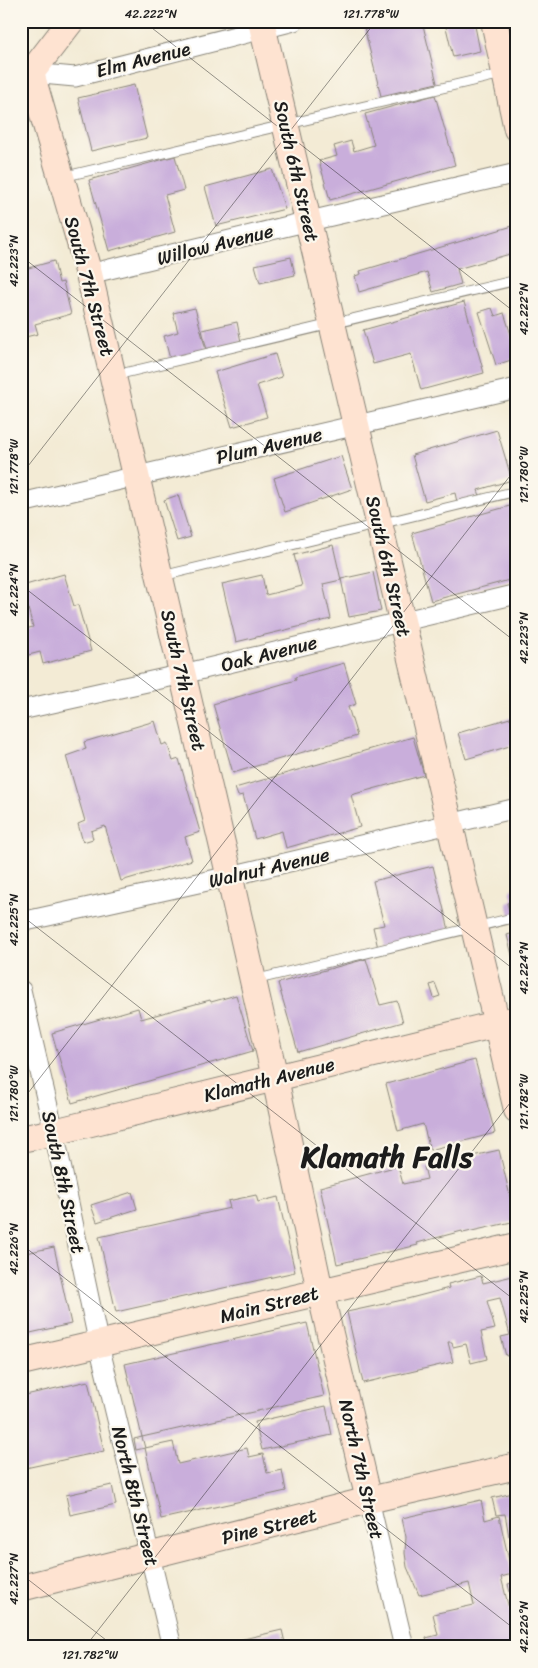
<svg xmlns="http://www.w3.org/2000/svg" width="538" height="1668" viewBox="0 0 538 1668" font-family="Sriracha,sans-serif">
	<rect width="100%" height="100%" fill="#fbf7ec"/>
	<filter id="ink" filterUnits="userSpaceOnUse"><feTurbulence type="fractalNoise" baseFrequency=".02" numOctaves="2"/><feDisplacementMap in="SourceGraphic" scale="10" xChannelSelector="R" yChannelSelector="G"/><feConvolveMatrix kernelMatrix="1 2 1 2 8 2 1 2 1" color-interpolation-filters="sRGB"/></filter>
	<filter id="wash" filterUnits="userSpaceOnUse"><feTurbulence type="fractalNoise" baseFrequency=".0096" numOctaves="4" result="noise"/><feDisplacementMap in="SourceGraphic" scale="20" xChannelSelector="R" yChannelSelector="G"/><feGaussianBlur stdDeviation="1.12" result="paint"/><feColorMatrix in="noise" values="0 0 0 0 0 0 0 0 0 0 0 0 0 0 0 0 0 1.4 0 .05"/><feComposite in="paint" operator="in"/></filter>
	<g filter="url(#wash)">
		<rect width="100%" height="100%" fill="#f3ebd5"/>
		<g id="blocks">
			<g fill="#c9aedb">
				<polygon points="387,21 422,21 437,83 381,96 364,27"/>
				<polygon points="452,21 474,21 480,51 453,57 445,23"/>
				<polygon points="134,85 147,138 91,151 78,98"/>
				<polygon points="435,95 455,165 330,200 319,161 337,156 334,146 351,141 354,151 374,145 365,114"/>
				<polygon points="175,156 184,190 165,195 175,232 109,251 89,180"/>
				<polygon points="272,169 285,209 216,226 205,187"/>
				<polygon points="516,225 517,252 457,269 461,284 433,292 427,272 359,292 355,276 361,274 360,271"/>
				<polygon points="291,257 295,275 260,283 255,265"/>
				<polygon points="54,261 59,283 63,282 71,314 35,324 38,334 21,338 21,270"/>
				<polygon points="464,302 484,373 421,390 411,354 373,364 363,330"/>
				<polygon points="195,308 206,350 170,359 164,336 178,332 173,313"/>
				<polygon points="492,308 495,316 504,313 517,353 517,358 496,365 479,312"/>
				<polygon points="237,322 241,342 207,350 202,330"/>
				<polygon points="275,354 282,377 257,385 267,417 232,427 215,372"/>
				<polygon points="497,430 512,480 478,490 480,496 457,502 455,493 425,501 412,455"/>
				<polygon points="341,456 352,489 285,512 274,478"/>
				<polygon points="178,495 191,537 177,541 164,500"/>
				<polygon points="517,504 517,578 431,601 412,533"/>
				<polygon points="333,545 341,580 323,584 331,619 236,642 222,584 262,575 266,595 302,586 294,555"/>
				<polygon points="373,572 381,611 349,617 341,579"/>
				<polygon points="64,574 74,606 78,605 91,651 43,664 40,652 21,657 21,630 33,627 22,586"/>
				<polygon points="344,663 356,704 348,707 357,736 233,773 213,704 296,680 295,677"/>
				<polygon points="517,716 517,736 511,738 513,745 466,759 458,733"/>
				<polygon points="155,721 162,745 167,743 173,761 179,759 200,832 185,837 192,860 121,881 105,826 91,831 93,839 83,842 78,824 85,821 66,756 86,749 84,742"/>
				<polygon points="413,737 424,775 351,795 360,827 286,848 282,831 255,839 243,795 238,796 235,788"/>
				<polygon points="433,866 449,930 378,948 373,927 384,925 373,881"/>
				<polygon points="517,888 517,914 510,915 507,903 513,901 510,890"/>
				<polygon points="517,932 517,958 513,959 507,935"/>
				<polygon points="366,959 380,1005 397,1001 403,1022 298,1052 278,983"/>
				<polygon points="435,983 440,996 434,998 430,985"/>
				<polygon points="236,995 253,1051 72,1103 52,1033 138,1008 141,1019 210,1000 211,1002"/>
				<polygon points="475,1060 495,1133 430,1150 423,1124 398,1131 386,1084"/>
				<polygon points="499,1150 516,1221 463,1233 462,1231 417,1243 418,1245 337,1264 320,1187 398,1166 403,1184 427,1179 424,1167"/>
				<polygon points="132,1192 137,1209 97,1222 91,1205"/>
				<polygon points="256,1195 258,1202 278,1197 295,1272 116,1312 99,1237 230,1208 228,1201"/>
				<polygon points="54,1247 71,1324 21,1335 21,1254"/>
				<polygon points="517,1275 517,1353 506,1356 501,1337 510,1335 500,1298 487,1301 495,1329 481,1332 487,1359 471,1363 466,1344 453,1347 452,1342 448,1342 453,1362 363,1383 347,1312 407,1299 449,1288 448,1284 481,1276 483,1283"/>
				<polygon points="307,1323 324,1396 142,1437 125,1364"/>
				<polygon points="88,1381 104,1451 21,1469 21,1396"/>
				<polygon points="326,1406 332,1435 262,1450 255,1422"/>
				<polygon points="142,1437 145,1448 173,1442 178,1464 247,1448 249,1457 263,1454 267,1473 282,1470 286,1491 161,1519 145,1448 136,1450 134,1439"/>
				<polygon points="112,1485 116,1505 70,1515 66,1495"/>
				<polygon points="517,1492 517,1534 509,1536 505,1514 496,1515 492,1498"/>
				<polygon points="481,1500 485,1520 499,1516 512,1574 501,1577 517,1640 517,1647 428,1647 426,1638 438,1635 433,1614 474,1605 469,1583 419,1595 407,1567 405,1553 406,1537 402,1518"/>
				<polygon points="517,1582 517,1612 515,1613 508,1584"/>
				<polygon points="282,1630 286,1647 236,1647 235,1641"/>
			</g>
		</g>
	</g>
	<g filter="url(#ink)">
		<use href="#blocks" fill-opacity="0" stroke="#888478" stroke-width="1"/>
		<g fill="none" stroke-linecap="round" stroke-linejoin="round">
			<defs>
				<g id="lane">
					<polyline points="62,177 502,74"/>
					<polyline points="116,375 517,280"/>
					<polyline points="162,576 517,491"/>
					<polyline points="254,980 517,917"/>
				</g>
				<g id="street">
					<polyline points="22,67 31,73 75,77 294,21"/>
					<polyline points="89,274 288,226 517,173"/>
					<polyline points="21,503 517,388"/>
					<polyline points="21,710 183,674 517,594"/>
					<polyline points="21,922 230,876 517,808"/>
					<polyline points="21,990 54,1132 99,1345 172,1647"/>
					<polyline points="369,1500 404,1647"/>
				</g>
				<g id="secondary">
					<polyline points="71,21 31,73 89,274 224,852 275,1078 320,1291 369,1500"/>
					<polyline points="261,21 517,1110"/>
					<polyline points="494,21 517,129"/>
					<polyline points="21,1139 54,1132 517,1019"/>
					<polyline points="21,1362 517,1246"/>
					<polyline points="21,1588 369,1500 517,1466"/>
				</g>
			</defs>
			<use href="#lane" stroke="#888478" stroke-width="11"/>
			<use href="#street" stroke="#888478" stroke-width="21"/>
			<use href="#secondary" stroke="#888478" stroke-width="28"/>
			<use href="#lane" stroke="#fff" stroke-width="9"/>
			<use href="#street" stroke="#fff" stroke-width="19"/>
			<use href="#secondary" stroke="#fee3d1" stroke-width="26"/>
		</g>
	</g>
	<path fill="none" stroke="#1c1c1c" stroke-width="1" stroke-opacity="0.45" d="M143 21 517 314M21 256 517 643M21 475 376 21M21 585 517 972M21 915 517 1302M21 1102 517 467M21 1244 517 1631M21 1574 115 1647M85 1647 517 1094"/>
	<g text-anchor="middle" stroke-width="4.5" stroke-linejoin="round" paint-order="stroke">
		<g font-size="19" fill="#1c1c1c" stroke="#fbf7ec">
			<text transform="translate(143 59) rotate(-14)" y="7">Elm Avenue</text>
			<text transform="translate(297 171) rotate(77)" y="7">South 6th Street</text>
			<text transform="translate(215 244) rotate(-14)" y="7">Willow Avenue</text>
			<text transform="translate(90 286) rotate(75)" y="7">South 7th Street</text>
			<text transform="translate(269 445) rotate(-13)" y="7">Plum Avenue</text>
			<text transform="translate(389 566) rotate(77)" y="7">South 6th Street</text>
			<text transform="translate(269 653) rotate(-14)" y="7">Oak Avenue</text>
			<text transform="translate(184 680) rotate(77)" y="7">South 7th Street</text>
			<text transform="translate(269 867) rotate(-13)" y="7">Walnut Avenue</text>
			<text transform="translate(269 1079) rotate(-14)" y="7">Klamath Avenue</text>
			<text transform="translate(64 1182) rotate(78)" y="7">South 8th Street</text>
			<text transform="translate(269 1304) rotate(-14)" y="7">Main Street</text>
			<text transform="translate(362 1469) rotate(77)" y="7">North 7th Street</text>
			<text transform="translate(136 1496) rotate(76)" y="7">North 8th Street</text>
			<text transform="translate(269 1526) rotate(-14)" y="7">Pine Street</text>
		</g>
		<g font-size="29" font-weight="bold" fill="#1c1c1c" stroke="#fbf7ec">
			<text x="387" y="1167">Klamath Falls</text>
		</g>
	</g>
	<rect width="538" height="1668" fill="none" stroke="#fbf7ec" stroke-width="55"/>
	<rect x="28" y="28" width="482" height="1612" fill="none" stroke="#1c1c1c" stroke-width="2"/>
	<g font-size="12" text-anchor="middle" fill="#1c1c1c">
		<text x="151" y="18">42.222°N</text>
		<text x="371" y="18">121.778°W</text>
		<text transform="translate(14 261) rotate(-90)" y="4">42.223°N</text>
		<text transform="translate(524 309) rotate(-90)" y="4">42.222°N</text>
		<text transform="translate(14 467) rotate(-90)" y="4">121.778°W</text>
		<text transform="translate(524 475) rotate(-90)" y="4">121.780°W</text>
		<text transform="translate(14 590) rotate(-90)" y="4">42.224°N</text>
		<text transform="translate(524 638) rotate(-90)" y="4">42.223°N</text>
		<text transform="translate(14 920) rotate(-90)" y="4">42.225°N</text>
		<text transform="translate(524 968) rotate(-90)" y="4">42.224°N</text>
		<text transform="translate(14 1094) rotate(-90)" y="4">121.780°W</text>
		<text transform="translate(524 1102) rotate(-90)" y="4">121.782°W</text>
		<text transform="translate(14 1249) rotate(-90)" y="4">42.226°N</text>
		<text transform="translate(524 1297) rotate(-90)" y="4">42.225°N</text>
		<text transform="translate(14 1579) rotate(-90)" y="4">42.227°N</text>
		<text transform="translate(524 1627) rotate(-90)" y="4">42.226°N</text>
		<text x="90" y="1659">121.782°W</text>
	</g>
</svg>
